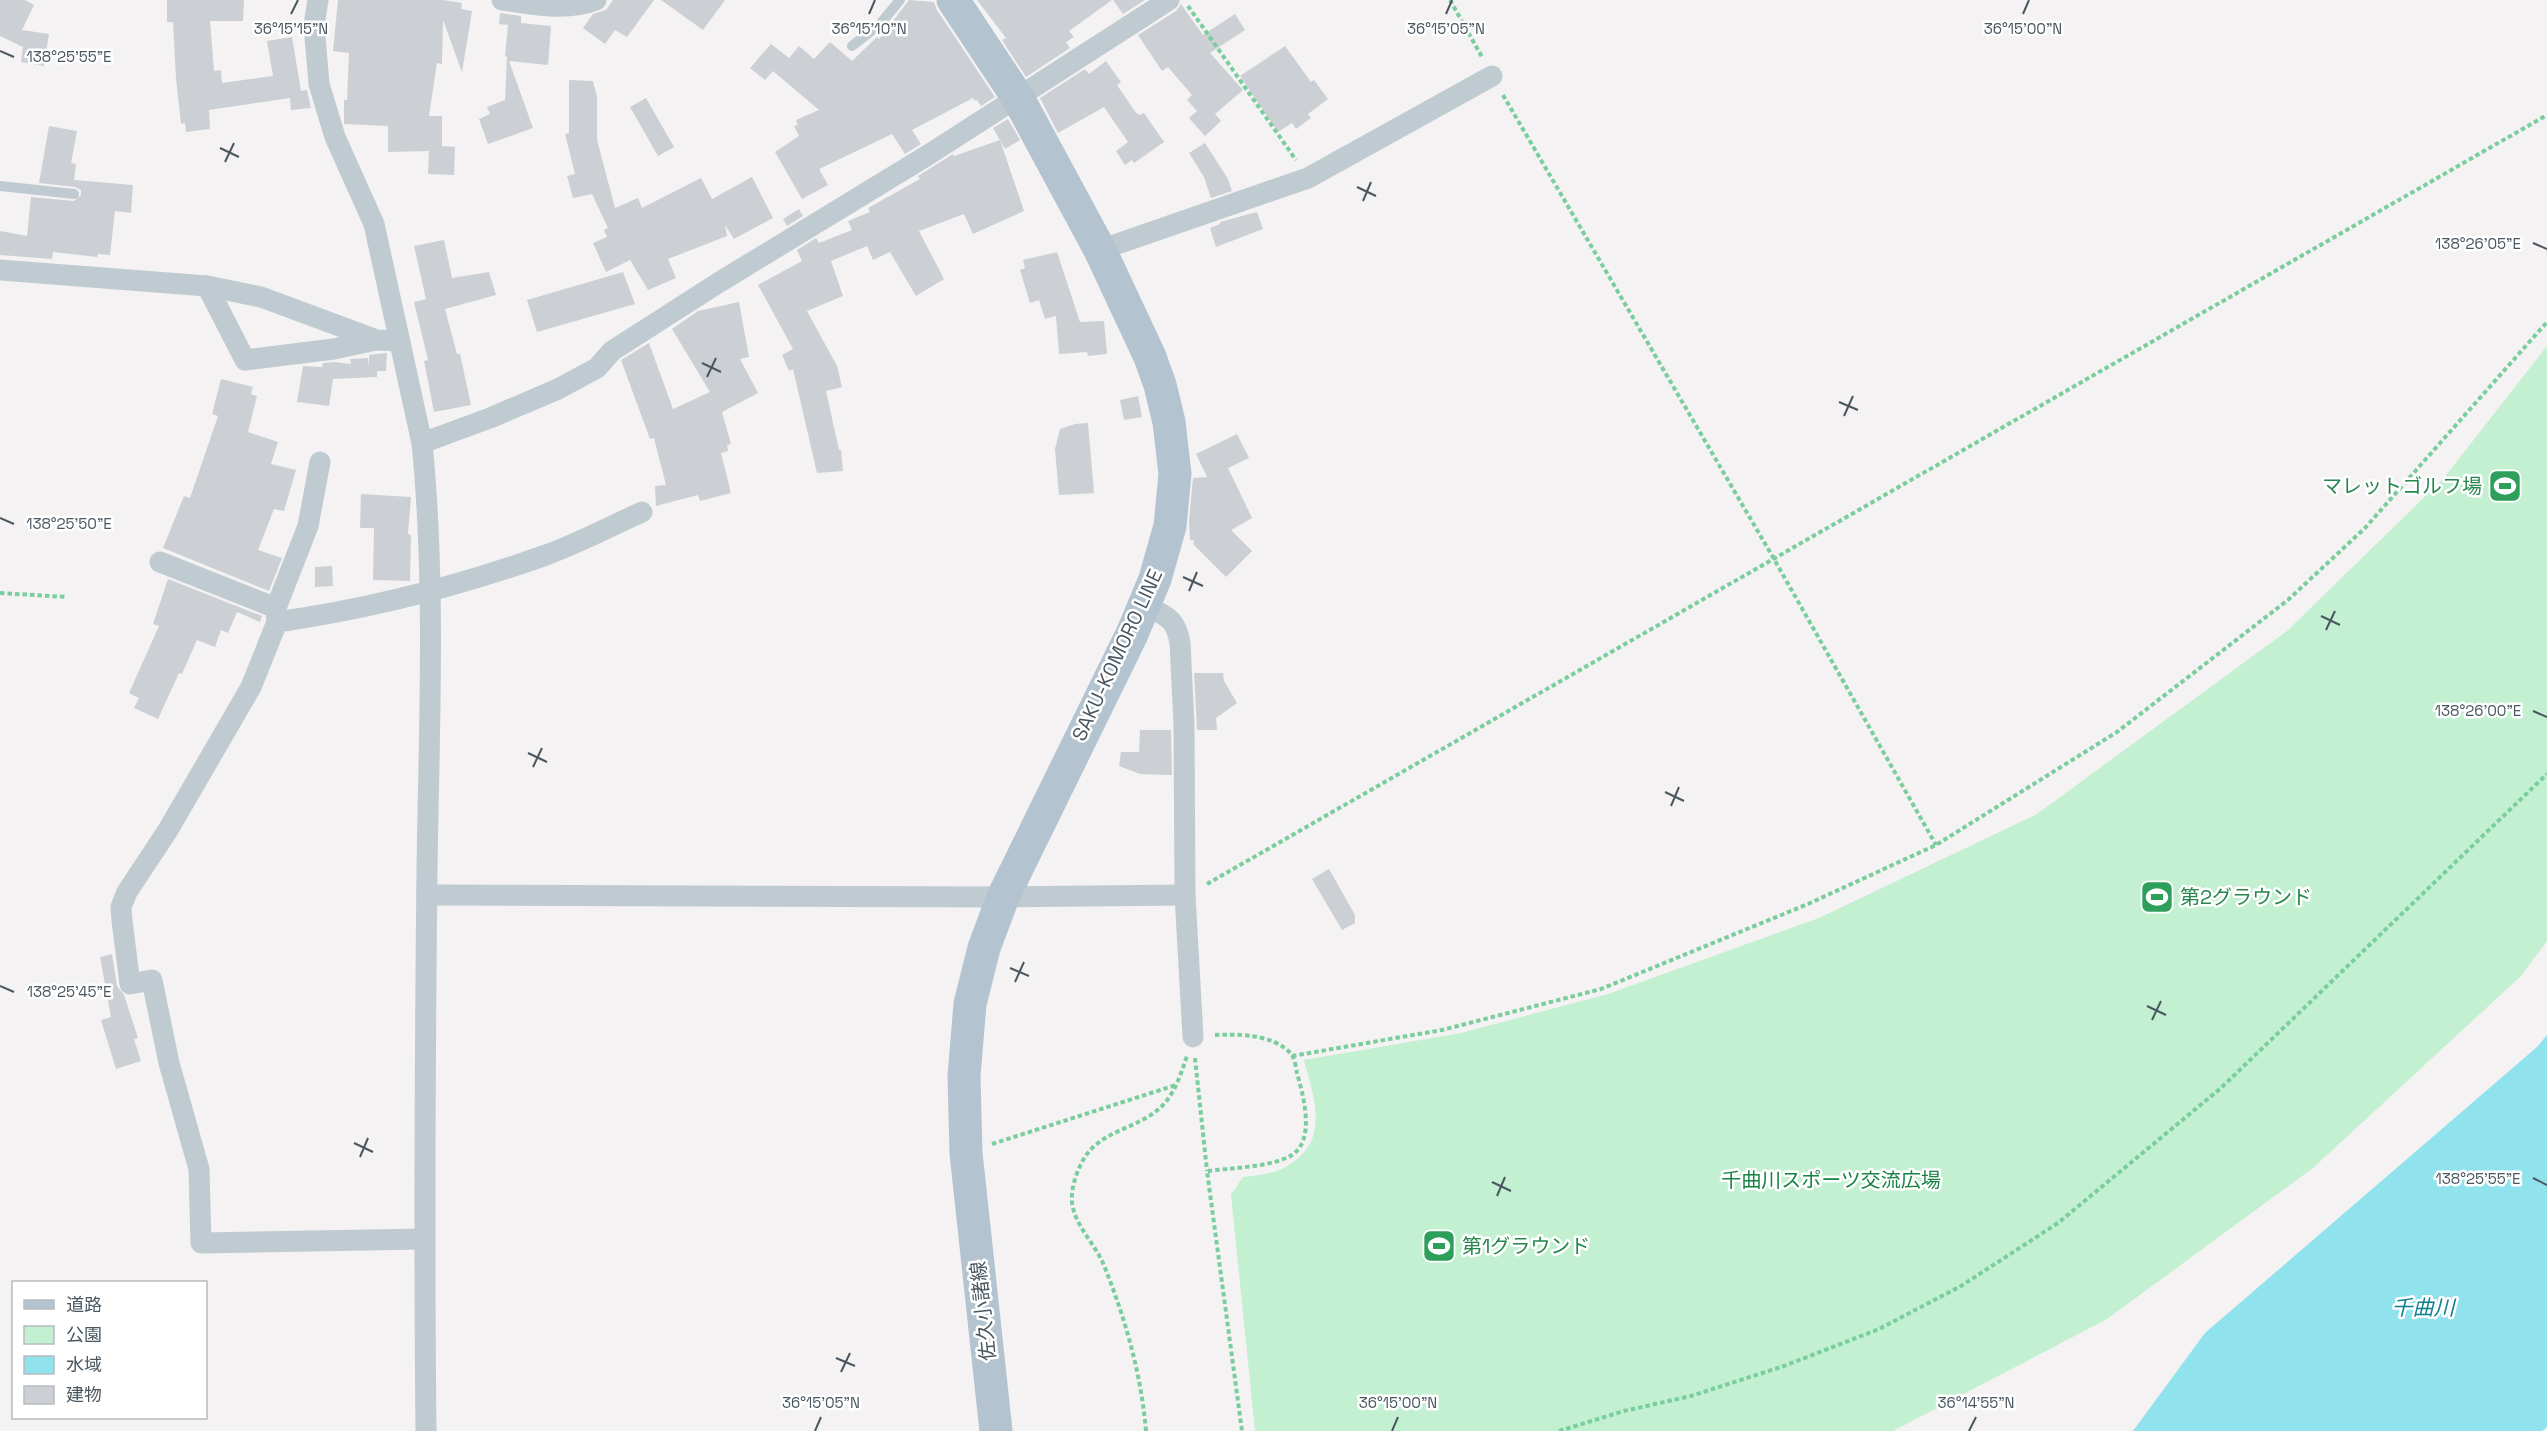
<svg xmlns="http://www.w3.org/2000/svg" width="2547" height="1431" viewBox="0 0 2547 1431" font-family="'Space Grotesk','Noto Sans JP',sans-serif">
	<rect width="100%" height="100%" fill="#f4f2f2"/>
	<path fill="#c3f0d0" d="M2547 346V941L2521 976 2313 1168 2107 1319 1893 1431H1255L1231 1195 1243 1177C1256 1175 1273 1174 1284 1168 1331 1142 1315 1102 1304 1060L1461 1033 1608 994 1819 918 2037 814 2287 631 2443 479Z"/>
	<polygon fill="#90e2ec" points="2547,1035 2547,1427 2542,1431 2133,1431 2205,1333 2537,1047"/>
	<g fill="#ccd0d4">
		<polygon points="0,0 25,0 34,5 22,30 49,34 44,66 21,62 23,47 0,36"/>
		<polygon points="167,0 244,0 243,21 210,21 214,71 221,70 222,83 273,76 267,41 292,37 301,91 307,90 311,108 291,110 290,98 209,110 210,129 186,132 185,123 181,124 176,78 173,22 167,22"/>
		<polygon points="338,0 443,0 462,3 461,9 472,11 462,72 443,20 442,64 437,63 429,116 442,116 442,146 455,147 454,175 428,174 429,151 388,152 388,126 344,124 344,100 347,100 349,53 333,51"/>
		<polygon points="613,0 654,0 627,37 615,30 605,44 583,28 593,14 606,10"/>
		<polygon points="661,0 725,0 703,30"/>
		<polygon points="909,0 934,2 937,10 995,97 981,106 977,100 975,101 973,98 912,130 921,144 905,154 892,134 819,169 828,185 802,199 775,152 799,136 794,126 798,125 796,120 819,110 773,71 765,80 750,68 771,44 789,58 799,46 814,59 830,42 852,61 877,37 879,39"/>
		<polygon points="977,0 1112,0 1069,31 1074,37 1066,42 1070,48 1026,77 1002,40 1006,38"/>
		<polygon points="1113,0 1145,0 1123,14"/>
		<polygon points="1181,4 1203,35 1235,14 1245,30 1210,53 1243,90 1215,114 1221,121 1205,136 1189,118 1197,111 1187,100 1192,95 1168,67 1162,71 1138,35 1176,11"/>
		<polygon points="500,13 521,16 521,23 551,26 548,65 509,61 533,128 488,144 479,119 490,114 487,107 505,100 507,57 505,56 508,25 499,24"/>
		<polygon points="1285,46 1311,82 1314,80 1328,99 1308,114 1311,118 1296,129 1292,123 1278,132 1240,76"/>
		<polygon points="1106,61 1121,82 1117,85 1136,113 1140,115 1144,113 1164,142 1134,163 1132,160 1125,165 1116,151 1128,142 1104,107 1058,133 1040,98 1085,69 1089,74"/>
		<polygon points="569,80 593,81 597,97 597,140 615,208 638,198 642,208 701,178 712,199 752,177 773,218 734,239 725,225 727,236 668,259 676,278 648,290 630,260 606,272 593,243 607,237 604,230 608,228 592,194 573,198 567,176 575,174 565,134 569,133"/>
		<polygon points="646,98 674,147 658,156 630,107"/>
		<polygon points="1008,119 1020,140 1005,149 993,128"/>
		<polygon points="49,126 77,131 71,163 76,164 74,180 133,185 131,213 115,211 110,255 98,254 97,257 53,252 52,259 0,255 0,231 27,236 31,197 74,201 81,195 81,190 75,187 39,183"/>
		<polygon points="1000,140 1024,211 973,234 964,214 919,231 944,279 916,296 890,252 873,260 867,246 831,261 843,296 807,311 837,366 842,387 826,391 839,450 841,450 843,471 817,473 793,369 789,371 782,355 793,349 758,285 802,261 797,250 816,238 819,243 852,230 848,221 870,212 868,208 920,179 918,176 953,154 954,156"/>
		<polygon points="1205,143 1228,179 1232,191 1211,198 1204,177 1189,153"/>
		<polygon points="799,209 803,216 787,226 783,219"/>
		<polygon points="1257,212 1263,229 1216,247 1210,228 1220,224 1220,222"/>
		<polygon points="444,240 452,278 489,272 496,295 445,309 457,354 460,354 471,405 434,412 424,361 428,360 414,302 426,299 414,246"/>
		<polygon points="1057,252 1080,322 1104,321 1107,354 1088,356 1087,352 1059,354 1056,316 1045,319 1039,300 1030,303 1020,270 1025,268 1023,260"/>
		<polygon points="623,272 635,304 537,332 527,300"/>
		<polygon points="739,302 749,357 740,359 758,393 722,412 731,444 727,445 728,451 721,453 731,493 700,501 698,495 656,506 655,486 666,485 654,438 650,439 621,360 649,343 673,409 710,392 672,329 698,311"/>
		<polygon points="387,353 386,371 377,371 377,377 333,379 329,406 297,402 303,366 322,367 323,363 333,362 351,364 350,359 368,358 369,367 369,355"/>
		<polygon points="221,379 253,387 251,394 257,396 248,432 278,442 271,464 296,470 284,511 274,509 258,550 282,558 269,591 163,548 184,496 190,498 218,416 212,414"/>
		<polygon points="1138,396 1142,417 1124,420 1120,400"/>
		<polygon points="1088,423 1094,493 1059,495 1055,449 1060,429 1075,424"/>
		<polygon points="1237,434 1249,458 1228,468 1252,518 1231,530 1252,551 1226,577 1193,544 1194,540 1190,540 1189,521 1193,478 1207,477 1196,454"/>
		<polygon points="361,494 411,497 408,534 411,535 410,581 373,580 374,528 360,528"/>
		<polygon points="332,566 333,586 315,587 315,567"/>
		<polygon points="168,579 262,616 260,622 237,612 228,633 221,630 215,647 197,640 182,674 179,673 158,719 134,708 139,698 129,693 159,626 153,624"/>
		<polygon points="1194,673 1223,673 1224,681 1237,703 1216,718 1217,730 1197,730"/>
		<polygon points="1140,730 1171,730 1172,775 1140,774 1119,766 1121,752 1139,752"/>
		<polygon points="1329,869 1355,915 1355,923 1342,930 1312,879"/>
		<polygon points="112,954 117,986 124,995 138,1038 134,1039 141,1061 116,1069 101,1020 111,1017 100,957"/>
	</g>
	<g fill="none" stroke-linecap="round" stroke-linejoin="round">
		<g stroke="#7ace9d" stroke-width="4" stroke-dasharray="4.5 3" stroke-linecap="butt">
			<polyline points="1450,0 1482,57"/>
			<polyline points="1188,6 1296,160"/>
			<polyline points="1503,95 1774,559 1936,845"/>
			<polyline points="0,593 67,597"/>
			<polyline points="1207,884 2547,115"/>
			<path d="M1215 1035C1239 1034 1275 1034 1292 1055 1295 1060 1296 1068 1297 1073 1303 1095 1316 1139 1292 1155 1272 1167 1231 1168 1207 1171L1242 1431"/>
			<polyline points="1292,1056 1442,1030 1601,989 1808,904 1936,845 2117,732 2288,600 2365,528 2547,322"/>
			<polyline points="1195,1058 1207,1171"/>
			<polyline points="992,1144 1176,1085"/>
			<path d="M1146 1431C1141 1373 1125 1317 1103 1263 1094 1243 1074 1224 1072 1202 1071 1188 1076 1174 1082 1162 1099 1129 1139 1130 1163 1105 1176 1091 1181 1073 1187 1056"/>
			<polyline points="1559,1431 1624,1411 1691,1396 1784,1366 1879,1329 1961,1286 2058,1223 2221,1088 2547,774"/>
		</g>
		<g stroke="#c0cbd1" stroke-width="10">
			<polyline points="852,46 880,24 900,0"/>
			<polyline points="0,186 74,194"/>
		</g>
		<g stroke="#c0cbd1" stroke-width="21">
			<path d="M318 0 314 25 319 84 335 137 374 224 422 443C436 585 429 728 427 870 425 1057 424 1244 426 1431"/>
			<path d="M502 0C534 4 565 12 596 0"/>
			<polyline points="1100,250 1308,178 1492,76"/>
			<polyline points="0,270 207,286 261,297 377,340 400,341"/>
			<polyline points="207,286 245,360 334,349 376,340"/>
			<polyline points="422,443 490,418 558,389 597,368 612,351 718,283 928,155 1169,0"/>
			<polyline points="160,562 276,608"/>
			<path d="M1145 605C1166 616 1176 618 1180 643L1184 725 1185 895 1193 1037"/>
			<polyline points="277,622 276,608 308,526 320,462"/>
			<polyline points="427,895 1003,897 1185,895"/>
			<path d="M424 1239 201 1243 199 1169 169 1063 152 980 130 984 122 921 121 907 127 892 168 830 251 687 277 622C369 609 459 586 546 555 579 543 611 526 642 512"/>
		</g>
		<polyline stroke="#b3c4d0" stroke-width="33" points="953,0 1018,98 1100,250 1150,357 1160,385 1169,422 1175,474 1170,526 1155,579 1132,634 1003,897 984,948 970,1004 964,1076 966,1153 996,1431"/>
	</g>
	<path fill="none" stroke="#4a5760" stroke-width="2" d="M291 14 298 0M869 14 875 0M1446 14 1452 0M2023 14 2029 0M0 51 14 57M220 148 239 157M225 162 234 143M1357 187 1376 196M1363 201 1371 182M2533 243 2547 249M702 363 721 372M707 377 716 358M1839 402 1858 410M1844 416 1853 396M0 518 14 524M1183 577 1203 586M1189 591 1197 572M2321 616 2340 625M2326 630 2335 611M2533 711 2547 717M528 753 547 762M533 767 542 748M1665 792 1684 801M1671 806 1679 787M1010 968 1029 976M1015 982 1024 962M0 986 14 992M2147 1006 2166 1015M2152 1020 2161 1001M354 1143 373 1152M360 1157 368 1138M2533 1178 2547 1185M1492 1182 1511 1191M1497 1196 1505 1177M836 1358 855 1366M841 1372 850 1353M815 1431 821 1417M1392 1431 1398 1417M1969 1431 1976 1417"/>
	<defs>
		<symbol id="stadium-square" viewBox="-11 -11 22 22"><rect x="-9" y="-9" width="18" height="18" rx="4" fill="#2e9e5b" stroke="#fff"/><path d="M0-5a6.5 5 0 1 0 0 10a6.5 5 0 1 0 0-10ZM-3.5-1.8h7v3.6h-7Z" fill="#fff"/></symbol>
	</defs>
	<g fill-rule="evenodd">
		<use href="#stadium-square" x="2486" y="467" width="38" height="38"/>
		<use href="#stadium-square" x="2138" y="878" width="38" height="38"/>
		<use href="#stadium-square" x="1420" y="1227" width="38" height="38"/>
	</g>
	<g text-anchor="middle" stroke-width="5" stroke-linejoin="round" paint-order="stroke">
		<g font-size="20" fill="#27864d" stroke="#fff" text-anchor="start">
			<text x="2482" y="493" text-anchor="end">マレットゴルフ場</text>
			<text x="2180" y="904">第2グラウンド</text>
			<text x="1462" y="1253">第1グラウンド</text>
		</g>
		<g font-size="20" fill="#4a5760" stroke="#fff">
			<text transform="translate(1117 655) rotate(-65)" y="7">SAKU-KOMORO LINE</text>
			<text transform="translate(983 1311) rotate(-96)" y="7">佐久小諸線</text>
		</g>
		<g font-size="20" fill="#188344" stroke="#fff">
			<text x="1831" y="1187">千曲川スポーツ交流広場</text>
		</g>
		<g font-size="21" font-style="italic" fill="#0e808f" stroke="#fff">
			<text x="2423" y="1315">千曲川</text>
		</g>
	</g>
	<g font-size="15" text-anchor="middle" fill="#4a5760" stroke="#fff" stroke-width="5" stroke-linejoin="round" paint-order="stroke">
		<text x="291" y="34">36°15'15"N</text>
		<text x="869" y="34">36°15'10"N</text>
		<text x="1446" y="34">36°15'05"N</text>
		<text x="2023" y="34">36°15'00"N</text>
		<text x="69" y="62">138°25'55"E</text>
		<text x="2478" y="249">138°26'05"E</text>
		<text x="69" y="529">138°25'50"E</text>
		<text x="2478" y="716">138°26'00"E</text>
		<text x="69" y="997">138°25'45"E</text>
		<text x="2478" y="1184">138°25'55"E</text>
		<text x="821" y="1408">36°15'05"N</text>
		<text x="1398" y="1408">36°15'00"N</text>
		<text x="1976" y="1408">36°14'55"N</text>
	</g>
	<rect x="12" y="1281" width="195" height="138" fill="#ffffff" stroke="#b7bcbf" stroke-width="1.5"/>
	<rect x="24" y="1300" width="30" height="9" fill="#b3c4d0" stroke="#b7bcbf" stroke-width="1.5"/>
	<text x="66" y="1311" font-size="18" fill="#4a5760">道路</text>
	<rect x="24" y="1326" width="30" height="18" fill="#c3f0d0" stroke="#b7bcbf" stroke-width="1.5"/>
	<text x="66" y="1341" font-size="18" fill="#4a5760">公園</text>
	<rect x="24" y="1356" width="30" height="18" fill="#90e2ec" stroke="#b7bcbf" stroke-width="1.5"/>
	<text x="66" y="1371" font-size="18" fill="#4a5760">水域</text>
	<rect x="24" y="1386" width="30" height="18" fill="#ccd0d4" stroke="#b7bcbf" stroke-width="1.5"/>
	<text x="66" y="1401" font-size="18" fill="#4a5760">建物</text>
</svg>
